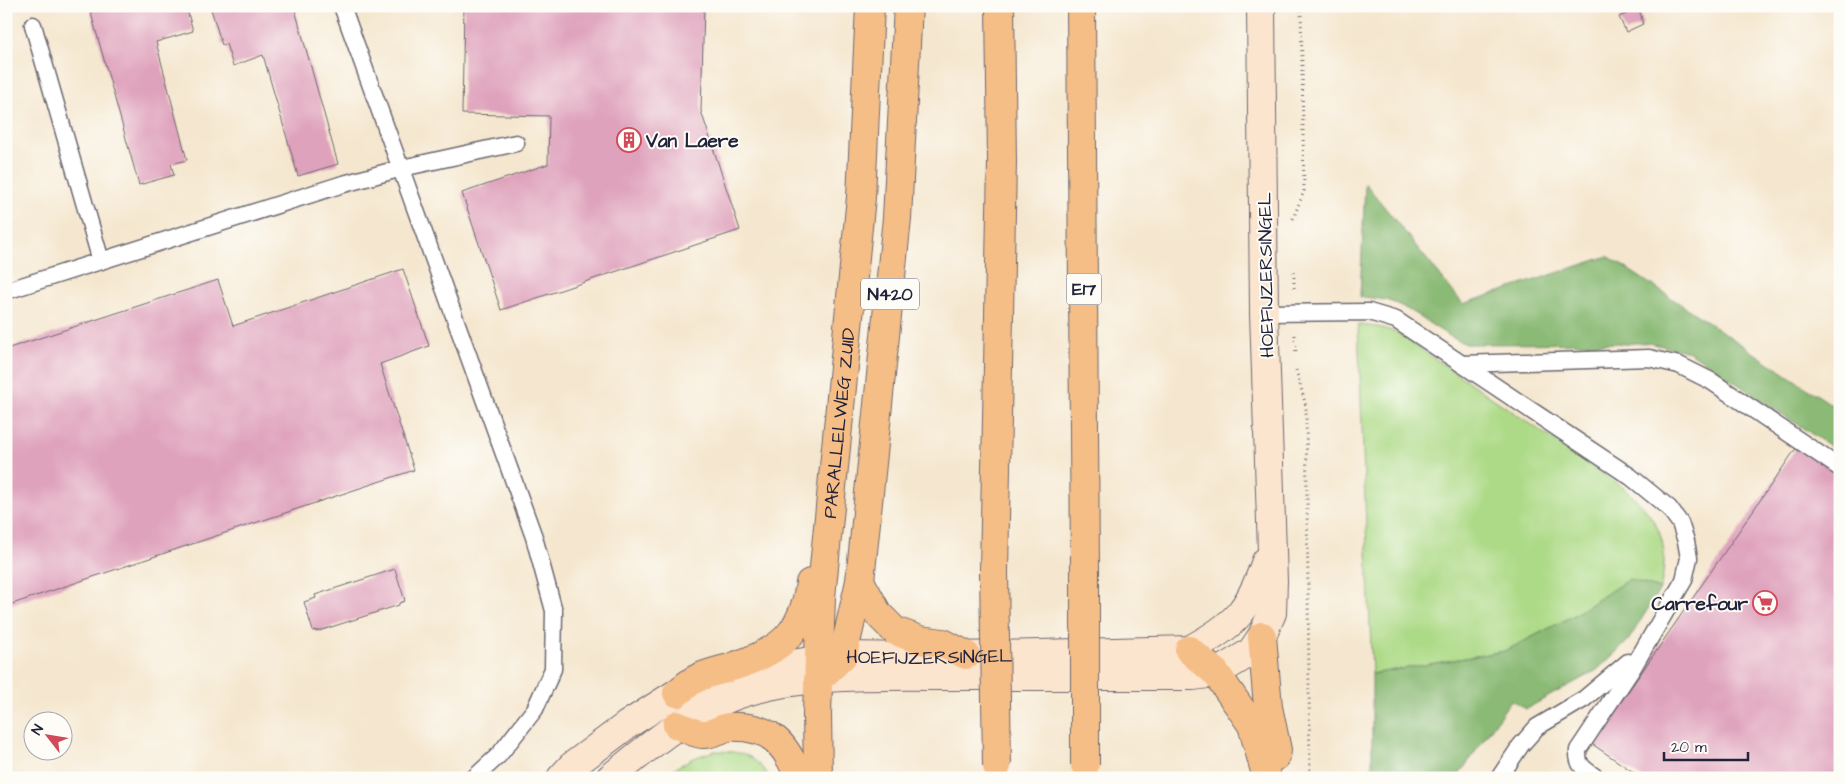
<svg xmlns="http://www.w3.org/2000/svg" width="1846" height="784" viewBox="0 0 1846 784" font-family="'Architects Daughter',sans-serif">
	<rect width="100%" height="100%" fill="#fdfcf7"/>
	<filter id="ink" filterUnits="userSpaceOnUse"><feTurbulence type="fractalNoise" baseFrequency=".02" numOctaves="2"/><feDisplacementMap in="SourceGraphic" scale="10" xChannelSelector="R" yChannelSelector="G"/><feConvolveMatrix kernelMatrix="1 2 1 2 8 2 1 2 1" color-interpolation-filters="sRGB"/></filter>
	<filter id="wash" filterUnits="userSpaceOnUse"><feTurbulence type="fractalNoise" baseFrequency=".0096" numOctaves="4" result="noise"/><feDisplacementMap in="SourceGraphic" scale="20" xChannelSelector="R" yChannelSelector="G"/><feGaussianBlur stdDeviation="1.12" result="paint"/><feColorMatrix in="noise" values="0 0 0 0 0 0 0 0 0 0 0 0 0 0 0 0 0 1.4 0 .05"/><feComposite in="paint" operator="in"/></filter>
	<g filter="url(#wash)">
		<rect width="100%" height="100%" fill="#f5e7cf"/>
		<g fill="#adda87" stroke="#687e61">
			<path d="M1358 325 1378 327 1396 332 1621 486C1657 516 1672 540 1660 589L1629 579 1571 617 1505 651 1372 674Z"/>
			<path d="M715 751C746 752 750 753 770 777L658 778 693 758Z"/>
		</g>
		<g fill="#8aba74" stroke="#566e58">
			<path d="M1365 183 1463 304 1608 256 1840 410V453L1690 352 1649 343 1466 344C1441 334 1422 316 1399 305 1387 299 1374 298 1360 297Z"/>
			<polygon points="1629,579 1660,589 1628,641 1597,670 1526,709 1511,700 1457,778 1372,778 1372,674 1505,651 1571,617"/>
		</g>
		<g id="blocks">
			<g fill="#dfa2bc">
				<polygon points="89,6 186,6 193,31 156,42 187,160 171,164 174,175 139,185"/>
				<polygon points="210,6 294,6 338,164 298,176 263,55 233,66 226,44 222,45"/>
				<polygon points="464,6 704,6 701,111 740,230 501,310 462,193 548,164 549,116 462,114"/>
				<polygon points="1639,8 1643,24 1626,32 1619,17"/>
				<polygon points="403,269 429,346 380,364 414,470 6,606 6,349 218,280 233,326"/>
				<polygon points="1799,444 1840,472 1840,778 1642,778 1592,744"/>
				<polygon points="395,569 405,601 399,603 399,605 316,632 316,630 313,631 304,602 316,598 315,595"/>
			</g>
		</g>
	</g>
	<g filter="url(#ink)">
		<use href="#blocks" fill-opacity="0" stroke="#6c676f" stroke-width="1"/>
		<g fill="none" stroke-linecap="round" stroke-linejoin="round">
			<defs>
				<g id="lane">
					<polyline points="342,6 534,537 554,611 553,669 535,709 499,755 474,778"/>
					<polyline points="33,25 101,261"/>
					<polyline points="6,291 340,185 402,168 516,143"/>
					<path d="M1264 313 1369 312 1396 320 1631 477 1669 508 1680 523 1686 541 1689 558 1684 580 1632 669 1578 750C1577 766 1584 769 1597 778"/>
					<polyline points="1462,364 1649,358 1679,365 1711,381 1840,468"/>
					<polyline points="1499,778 1521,745 1537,727 1584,699 1628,662"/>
				</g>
				<g id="secondary">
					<path id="s1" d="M561 778 572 766 627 725 677 693 725 677 766 668 843 656 923 657 1189 650C1236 625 1249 610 1266 561"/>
					<path d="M610 778C647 748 684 716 729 698 795 672 884 676 954 676 1034 676 1113 676 1193 676L1216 673 1251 652 1262 636 1272 613 1273 581 1264 313 1261 6"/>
				</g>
				<g id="highway">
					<polyline points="1081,6 1085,571"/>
					<polyline points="994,571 1002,161 1000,6"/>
					<polyline points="860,581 878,614 895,631 920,640 943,643 966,655"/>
					<polyline points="1262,636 1268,707 1277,750 1276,756"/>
					<polyline points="1189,650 1216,673 1252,725 1267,778"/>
					<polyline points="818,680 843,656 860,581 897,218 908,6"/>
					<path d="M677 693C683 689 689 682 696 679 707 673 720 671 732 667 779 652 803 634 810 583"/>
					<path d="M677 725C685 728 695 734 703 734 711 735 721 728 729 727 769 725 786 743 799 778"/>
					<path id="s2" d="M818 778 817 714 821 597 861 197 870 6"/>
				</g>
			</defs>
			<use href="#lane" stroke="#6c676f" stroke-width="19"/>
			<use href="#secondary" stroke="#6c676f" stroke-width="30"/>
			<use href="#highway" stroke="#6c676f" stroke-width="30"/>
			<g stroke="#6c676f" stroke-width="3" stroke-dasharray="1 4" stroke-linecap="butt">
				<polyline points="1293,219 1304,191 1301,6"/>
				<polyline points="1294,272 1294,291"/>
				<polyline points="1295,335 1296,354"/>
				<polyline points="1296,370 1306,406 1310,778"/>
			</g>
			<use href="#lane" stroke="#fff" stroke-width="16"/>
			<use href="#secondary" stroke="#fbe5cf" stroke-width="28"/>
			<use href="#highway" stroke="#f6be87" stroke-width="28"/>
			<defs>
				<g id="highway-bridge">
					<polyline points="994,571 997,766"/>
					<polyline points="1085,571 1085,765"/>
				</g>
			</defs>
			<use href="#highway-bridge" stroke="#6c676f" stroke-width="30" stroke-linecap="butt"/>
			<use href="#highway-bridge" stroke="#f6be87" stroke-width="28"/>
		</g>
	</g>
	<defs>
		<symbol id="building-ring" viewBox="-11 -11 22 22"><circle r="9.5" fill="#fdfcf7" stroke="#d1495b" stroke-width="1.5"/><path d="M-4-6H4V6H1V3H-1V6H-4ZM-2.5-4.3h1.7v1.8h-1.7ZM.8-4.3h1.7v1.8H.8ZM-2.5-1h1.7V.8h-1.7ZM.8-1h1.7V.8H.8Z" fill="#d1495b"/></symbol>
		<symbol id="supermarket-ring" viewBox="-11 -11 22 22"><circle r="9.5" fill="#fdfcf7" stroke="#d1495b" stroke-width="1.5"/><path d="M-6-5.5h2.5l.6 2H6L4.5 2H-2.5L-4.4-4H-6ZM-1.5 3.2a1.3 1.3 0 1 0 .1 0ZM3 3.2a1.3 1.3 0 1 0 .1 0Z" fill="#d1495b"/></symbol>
	</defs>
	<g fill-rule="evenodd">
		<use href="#building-ring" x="615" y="126" width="28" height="28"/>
		<use href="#supermarket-ring" x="1751" y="589" width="28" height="28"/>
	</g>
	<g text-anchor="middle" stroke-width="4" stroke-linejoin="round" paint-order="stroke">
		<g fill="#fdfcf7" stroke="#646373" stroke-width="1">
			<rect x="1066.5" y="273.5" width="35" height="31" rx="4"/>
			<rect x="861" y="278.5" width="58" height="31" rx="4"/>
		</g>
		<g font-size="18" font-weight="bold" fill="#22223b">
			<text x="1084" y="295">E17</text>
			<text x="890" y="300">N420</text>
		</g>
		<g font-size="19" font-weight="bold" fill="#22223b" stroke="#fdfcf7" text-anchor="start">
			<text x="646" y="147">Van Laere</text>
			<text x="1748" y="610" text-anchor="end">Carrefour</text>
		</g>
		<g font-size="19" fill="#22223b" stroke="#fdfcf7">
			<text transform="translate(1265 275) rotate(-91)" y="7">HOEFIJZERSINGEL</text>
			<text dy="7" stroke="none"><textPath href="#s2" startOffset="356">PARALLELWEG ZUID</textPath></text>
			<text dy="7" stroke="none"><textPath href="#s1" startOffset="401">HOEFIJZERSINGEL</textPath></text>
		</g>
	</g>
	<rect width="1846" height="784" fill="none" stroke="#fdfcf7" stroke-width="25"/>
	<g transform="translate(48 736) rotate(301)"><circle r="24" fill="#fdfcf7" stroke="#a5a5ac"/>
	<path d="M0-4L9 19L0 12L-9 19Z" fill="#d1495b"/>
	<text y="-8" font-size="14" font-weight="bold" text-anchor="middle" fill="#22223b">N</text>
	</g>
	<path d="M1664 752v8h84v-8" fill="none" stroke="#22223b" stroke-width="2.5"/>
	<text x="1671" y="752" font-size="15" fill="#22223b" stroke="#fdfcf7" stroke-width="4" paint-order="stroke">20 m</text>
</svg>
